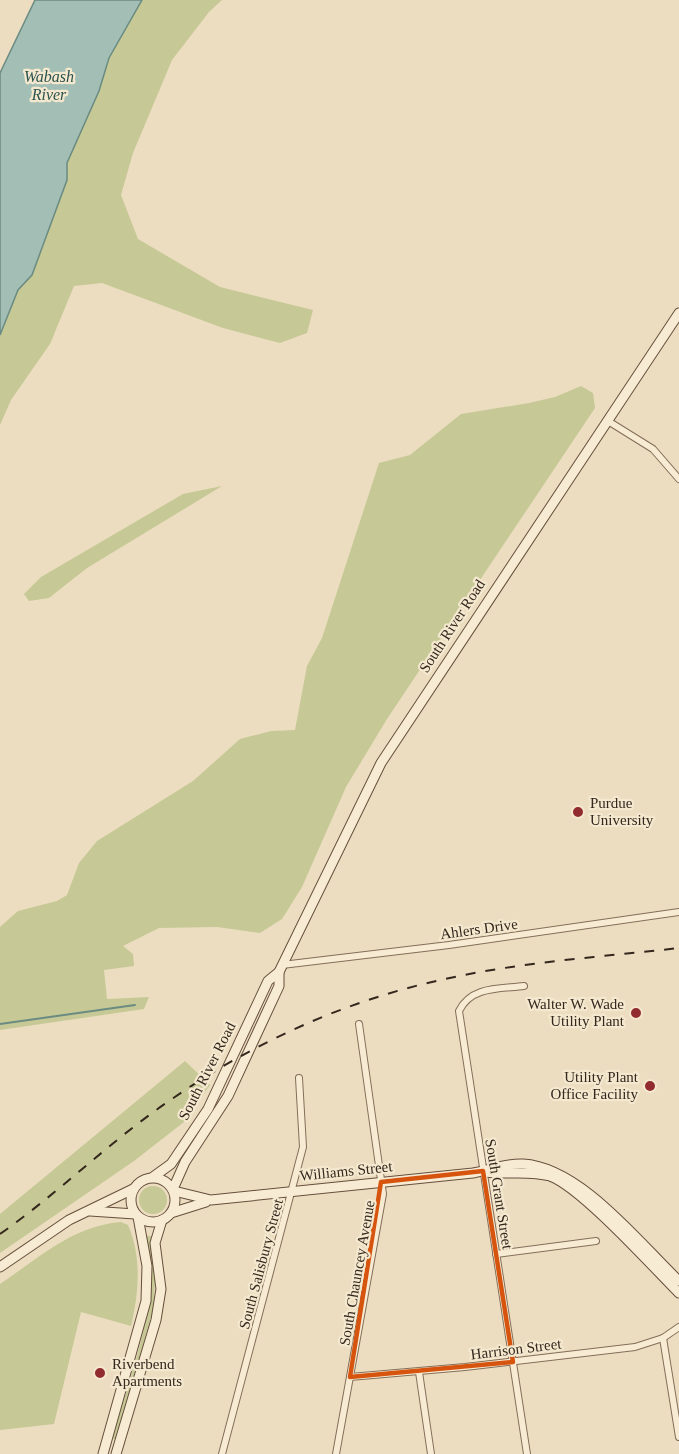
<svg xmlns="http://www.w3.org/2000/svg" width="679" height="1454" viewBox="0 0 679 1454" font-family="Georgia,serif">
	<rect width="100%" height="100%" fill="#ecddc0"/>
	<g fill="#c6c995">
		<polygon points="142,0 222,0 209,12 172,60 133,153 121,195 138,239 220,287 313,310 307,333 280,343 223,328 102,283 74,286 50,344 11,400 0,425 0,335 18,290 32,275 67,180 67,163 99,91 109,58"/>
		<polygon points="581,386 593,393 595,408 387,719 346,787 302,887 282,919 260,933 217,927 159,928 123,946 133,954 134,966 104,970 107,999 149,997 144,1009 0,1030 0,927 18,911 57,901 67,895 79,863 97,841 193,781 240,739 271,731 295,730 307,666 322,638 379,463 410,455 461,414 529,403 555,397"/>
		<polygon points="222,486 87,568 49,598 29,601 24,594 41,577 183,494"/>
		<polygon points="185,1061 210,1085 184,1122 134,1161 0,1253 0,1214"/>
		<circle cx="153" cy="1200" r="14"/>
		<path d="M121 1222 128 1225C142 1258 139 1292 131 1326L81 1312 54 1424 0 1430V1284C39 1258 72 1226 121 1222Z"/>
		<path d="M146 1236H151L156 1270 153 1310 116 1440 112 1438C132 1370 159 1309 146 1236Z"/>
	</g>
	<polygon fill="#a3beb5" stroke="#6a8b82" stroke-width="1.5" points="35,0 142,0 109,58 99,91 67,163 67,180 32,275 18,290 0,335 0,73"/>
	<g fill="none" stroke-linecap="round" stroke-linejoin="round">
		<polyline stroke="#6a8b82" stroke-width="2" points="0,1024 135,1005"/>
		<defs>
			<g id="street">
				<polyline points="608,421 653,449 679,479"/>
				<polyline points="282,965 449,945 679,912"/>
				<path d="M524 986C500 989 471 986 459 1011L527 1454"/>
				<polyline points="496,1254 596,1241"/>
				<polyline points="663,1338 679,1437"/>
				<polyline points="419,1372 431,1454"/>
				<polyline points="350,1377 465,1367 635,1347 663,1338 679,1327"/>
				<polyline points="222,1454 303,1147 299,1078"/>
				<polyline points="336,1454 383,1194 359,1024"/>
			</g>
			<g id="secondary">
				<path d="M486 1172C507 1175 528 1170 550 1176 581 1187 652 1266 679 1293"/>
				<polyline points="153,1177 171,1164 208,1109 268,981 279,972 381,763 679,313"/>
				<circle cx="153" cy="1200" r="22"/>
				<polyline points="173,1189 185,1162 228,1096 279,986 279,972"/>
				<path d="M174 1191 211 1200 473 1173C490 1170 505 1163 523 1164 580 1167 639 1243 679 1281"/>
				<polyline points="90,1211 135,1214"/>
				<polyline points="171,1213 206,1202"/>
				<polyline points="0,1267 69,1220 133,1189"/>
				<polyline points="103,1454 146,1301 147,1266 138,1217"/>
				<polyline points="116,1454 156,1320 161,1289 155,1243 162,1220"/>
			</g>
		</defs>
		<use href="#street" stroke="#846e59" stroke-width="8"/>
		<use href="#secondary" stroke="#664f3c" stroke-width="11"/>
		<use href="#street" stroke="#f7ebd3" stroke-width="6"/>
		<use href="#secondary" stroke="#f7ebd3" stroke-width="9"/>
		<path stroke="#34271d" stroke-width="2" stroke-dasharray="10 10" stroke-linecap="butt" d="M0 1234C60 1192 111 1140 172 1099 254 1042 347 1000 445 979 521 962 601 957 679 948"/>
	</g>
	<path fill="none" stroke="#d6540e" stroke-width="4.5" stroke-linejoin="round" d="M483 1171 513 1362 350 1377 381 1182Z"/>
	<g fill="#912b30" stroke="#f4e8cf" stroke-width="2">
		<circle cx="578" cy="812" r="6"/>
		<circle cx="636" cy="1013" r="6"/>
		<circle cx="650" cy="1086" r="6"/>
		<circle cx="100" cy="1373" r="6"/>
	</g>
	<g text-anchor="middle" stroke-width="4.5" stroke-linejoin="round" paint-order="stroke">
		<g font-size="15" fill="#34271d" stroke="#f4e8cf">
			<text transform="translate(452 626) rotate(-57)" y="5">South River Road</text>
			<text transform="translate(479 929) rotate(-8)" y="5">Ahlers Drive</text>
			<text transform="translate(207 1071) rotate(-63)" y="5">South River Road</text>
			<text transform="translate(346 1171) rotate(-6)" y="5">Williams Street</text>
			<text transform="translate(499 1194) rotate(81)" y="5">South Grant Street</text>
			<text transform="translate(261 1264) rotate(-75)" y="5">South Salisbury Street</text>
			<text transform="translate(357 1273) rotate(-80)" y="5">South Chauncey Avenue</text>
			<text transform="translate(516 1349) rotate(-7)" y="5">Harrison Street</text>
		</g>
		<g font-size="15" fill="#34271d" stroke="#f4e8cf" text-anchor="start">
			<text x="590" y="808">Purdue<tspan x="590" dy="17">University</tspan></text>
			<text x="624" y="1009" text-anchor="end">Walter W. Wade<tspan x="624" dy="17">Utility Plant</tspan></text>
			<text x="638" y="1082" text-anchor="end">Utility Plant<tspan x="638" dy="17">Office Facility</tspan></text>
			<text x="112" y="1369">Riverbend<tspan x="112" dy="17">Apartments</tspan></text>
		</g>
		<g font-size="16" font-style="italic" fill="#2c544f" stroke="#f4e8cf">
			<text x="49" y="82">Wabash<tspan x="49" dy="18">River</tspan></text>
		</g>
	</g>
</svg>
